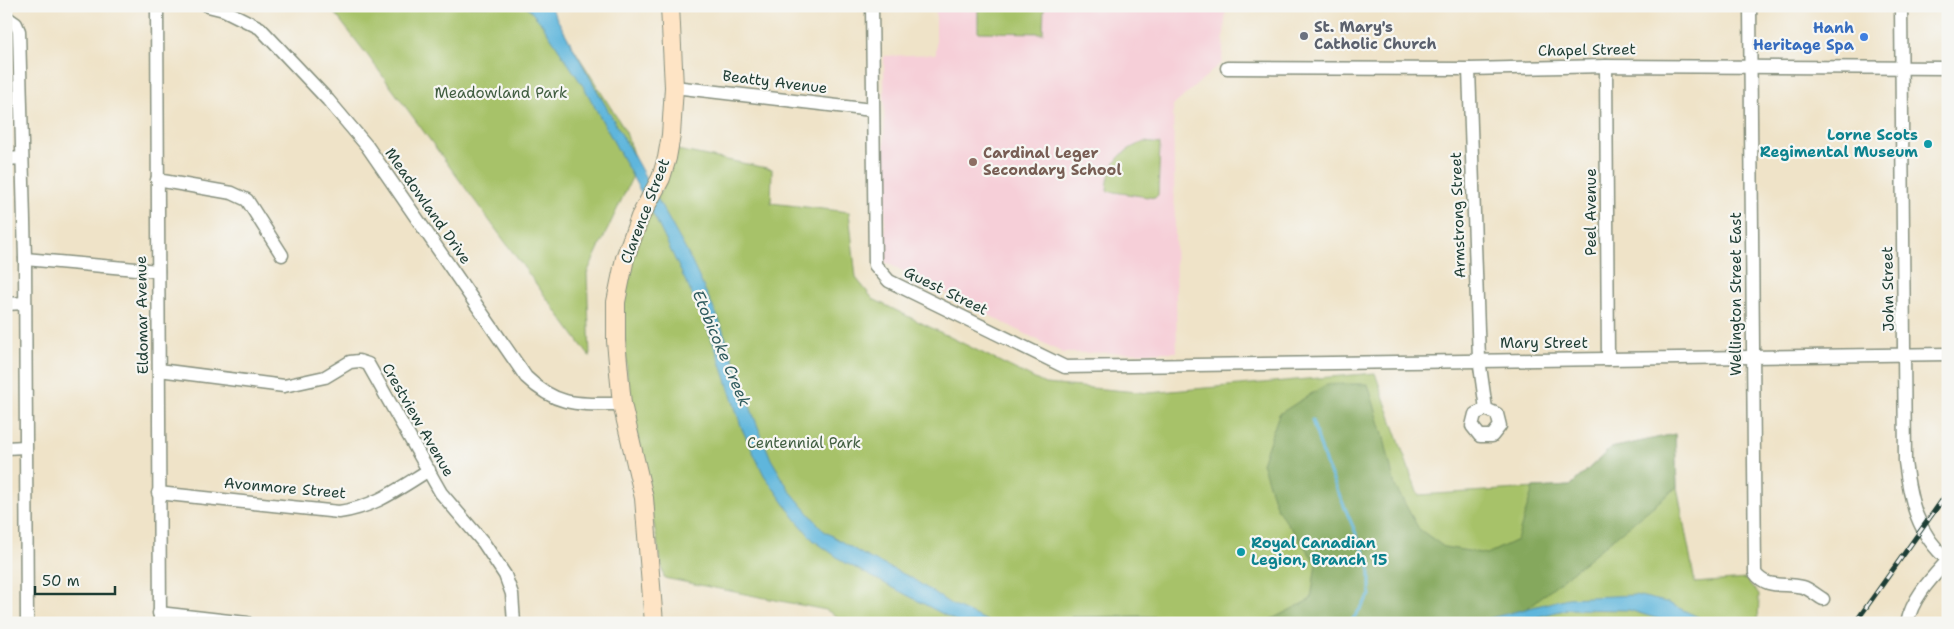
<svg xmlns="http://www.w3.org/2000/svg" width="1954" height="629" viewBox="0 0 1954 629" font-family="'Shantell Sans',sans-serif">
	<rect width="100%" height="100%" fill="#f6f6f2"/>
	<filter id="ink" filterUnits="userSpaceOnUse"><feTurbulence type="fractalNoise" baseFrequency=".02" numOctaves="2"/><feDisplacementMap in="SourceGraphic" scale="10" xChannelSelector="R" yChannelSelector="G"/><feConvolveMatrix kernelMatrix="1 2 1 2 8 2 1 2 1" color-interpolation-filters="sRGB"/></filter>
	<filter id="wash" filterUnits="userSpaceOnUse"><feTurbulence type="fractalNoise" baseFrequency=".0096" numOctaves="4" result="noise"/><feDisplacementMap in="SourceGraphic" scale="20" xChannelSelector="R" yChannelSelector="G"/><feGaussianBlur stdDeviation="1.12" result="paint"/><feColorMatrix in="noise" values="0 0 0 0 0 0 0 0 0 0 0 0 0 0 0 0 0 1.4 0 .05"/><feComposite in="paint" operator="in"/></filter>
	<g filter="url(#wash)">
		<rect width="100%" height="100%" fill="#efe3c8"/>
		<polygon fill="#f6cfd8" points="936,6 1226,6 1222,62 1173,106 1177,352 1063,353 885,262 884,56 936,54"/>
		<g fill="#a7c269" stroke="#63804e">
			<polygon points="329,6 547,6 626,132 637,167 587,273 590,357 368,56"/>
			<polygon points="978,6 1044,6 1043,33 978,32"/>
			<path d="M1145 142 1160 144 1158 195 1155 198 1107 191C1108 165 1120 150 1145 142Z"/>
			<polygon points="677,150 772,169 771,203 849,212 856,278 873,299 1045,384 1149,393 1375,373 1418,495 1570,486 1611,448 1675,434 1677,487 1695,583 1746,579 1759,595 1758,623 848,623 826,610 664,578 628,387 621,290 635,239 662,188"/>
		</g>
		<polygon fill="#85a85d" stroke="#527248" points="1327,384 1368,384 1384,438 1395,486 1419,529 1444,547 1487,554 1517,540 1533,488 1570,486 1611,448 1675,434 1677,487 1509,623 1074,623 1071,617 1142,616 1266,622 1311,599 1316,563 1277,509 1262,463 1279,414"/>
		<g fill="#5fb6dc" stroke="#3f7a88">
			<polygon points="526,6 550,6 687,252 720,322 754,417 771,459 790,491 824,531 867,557 910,577 952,605 992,623 960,623 844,562 813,540 794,517 764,475 742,429 718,355 701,313 656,220 585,89 542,24"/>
			<polygon points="1635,595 1666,602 1711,623 1672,623 1629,610 1568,609 1514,623 1471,623 1568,598"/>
		</g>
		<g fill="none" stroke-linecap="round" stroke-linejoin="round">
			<polyline stroke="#5fb6dc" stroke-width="3" points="1312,420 1326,464 1370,566 1370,595 1350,623"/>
		</g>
	</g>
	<g filter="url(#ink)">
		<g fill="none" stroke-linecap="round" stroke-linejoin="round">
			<defs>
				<g id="street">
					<polyline points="157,6 160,623"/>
					<path d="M208 6 224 10 260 28 328 100 367 146 526 377C558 408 580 404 622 404"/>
					<polyline points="872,6 875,265 889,281 1065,367 1948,354"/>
					<path d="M1750 6 1755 573C1767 590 1785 582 1803 587 1810 589 1817 596 1823 599"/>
					<path d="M1901 6 1905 462C1910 500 1917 534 1948 560"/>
					<polyline points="6,17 16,24 19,31 25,259 27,623"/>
					<polyline points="1606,66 1608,359"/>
					<polyline points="1227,68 1469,69 1606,66 1948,68"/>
					<polyline points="1469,69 1479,359 1486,409"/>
					<polyline points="674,87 872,110"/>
					<polyline points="6,159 22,158"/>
					<polyline points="157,180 232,193 247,200 282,255"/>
					<polyline points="25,259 158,271"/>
					<polyline points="6,304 25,303"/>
					<polyline points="159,370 284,386 325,377 350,362 359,361 368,364 441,493 483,542 505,575 512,594 514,623"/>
					<polygon points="1486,409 1497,414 1500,426 1492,436 1480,436 1472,426 1475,414"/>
					<polyline points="6,448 25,447"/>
					<path d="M158 493 339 512C375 507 398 489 429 470"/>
					<polyline points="159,613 247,623"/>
					<path d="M1907 623C1913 597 1930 580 1948 560"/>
				</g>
				<polyline id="secondary" points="654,623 644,498 622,404 616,341 616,302 625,258 640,217 661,178 667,158 671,135 674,87 670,6"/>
			</defs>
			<use href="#street" stroke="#87907e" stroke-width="15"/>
			<use href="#secondary" stroke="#87907e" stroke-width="20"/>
			<use href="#street" stroke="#fff" stroke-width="12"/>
			<use href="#secondary" stroke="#fee4c5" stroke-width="18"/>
			<defs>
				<polyline id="rail" points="1855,623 1948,492"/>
			</defs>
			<use href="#rail" stroke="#1f3d34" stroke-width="5"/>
			<use href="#rail" stroke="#f6f6f2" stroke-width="3" stroke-dasharray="9" stroke-linecap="butt"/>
		</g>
	</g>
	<circle fill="#6b7280" stroke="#f6f6f2" stroke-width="2" cx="1304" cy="36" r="5"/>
	<circle fill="#3f7fe0" stroke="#f6f6f2" stroke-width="2" cx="1864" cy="37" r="5"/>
	<g fill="#0f9aa8" stroke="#f6f6f2" stroke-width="2">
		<circle cx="1928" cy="144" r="5"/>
		<circle cx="1241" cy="552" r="5"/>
	</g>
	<circle fill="#8d6e63" stroke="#f6f6f2" stroke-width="2" cx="973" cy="162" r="5"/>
	<g text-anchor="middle" stroke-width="4.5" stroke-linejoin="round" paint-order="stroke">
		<g font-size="15" font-weight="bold" fill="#5b616d" stroke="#f6f6f2" text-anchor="start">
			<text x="1314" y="32">St. Mary's<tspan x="1314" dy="17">Catholic Church</tspan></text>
		</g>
		<g font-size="15" font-weight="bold" fill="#366cbe" stroke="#f6f6f2" text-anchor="end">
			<text x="1854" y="33">Hanh<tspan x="1854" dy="17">Heritage Spa</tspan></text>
		</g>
		<g font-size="15" fill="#1f3d34" stroke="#f6f6f2">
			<text transform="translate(1587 50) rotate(-1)" y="5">Chapel Street</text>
			<text transform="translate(775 82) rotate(7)" y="5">Beatty Avenue</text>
			<text transform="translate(428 206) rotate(55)" y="5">Meadowland Drive</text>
			<text transform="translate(645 211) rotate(-69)" y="5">Clarence Street</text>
			<text transform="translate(1591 212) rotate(-90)" y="5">Peel Avenue</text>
			<text transform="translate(1458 215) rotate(-92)" y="5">Armstrong Street</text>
			<text transform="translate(1888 289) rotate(-91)" y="5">John Street</text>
			<text transform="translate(946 291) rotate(26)" y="5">Guest Street</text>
			<text transform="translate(1736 294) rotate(-90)" y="5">Wellington Street East</text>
			<text transform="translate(142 315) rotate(-91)" y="5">Eldomar Avenue</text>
			<text x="1544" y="348">Mary Street</text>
			<text transform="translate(418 420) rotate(60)" y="5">Crestview Avenue</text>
			<text transform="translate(285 488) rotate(5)" y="5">Avonmore Street</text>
		</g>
		<g font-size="15" fill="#415e41" stroke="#f6f6f2">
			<text x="501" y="98">Meadowland Park</text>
			<text x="804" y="448">Centennial Park</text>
		</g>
		<g font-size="15" font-weight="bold" fill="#0d838f" stroke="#f6f6f2" text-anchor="end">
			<text x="1918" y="140">Lorne Scots<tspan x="1918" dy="17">Regimental Museum</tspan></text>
			<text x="1251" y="548" text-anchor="start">Royal Canadian<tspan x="1251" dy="17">Legion, Branch 15</tspan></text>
		</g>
		<g font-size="15" font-weight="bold" fill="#785e54" stroke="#f6f6f2" text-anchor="start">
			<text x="983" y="158">Cardinal Leger<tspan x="983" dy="17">Secondary School</tspan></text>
		</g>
		<g font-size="16" font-style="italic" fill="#2f5b5e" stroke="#f6f6f2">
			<text transform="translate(722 348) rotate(67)" y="6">Etobicoke Creek</text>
		</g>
	</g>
	<rect width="1954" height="629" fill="none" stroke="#f6f6f2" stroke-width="25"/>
	<path d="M35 586v8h80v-8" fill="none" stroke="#1f3d34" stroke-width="2.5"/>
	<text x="42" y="586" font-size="15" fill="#1f3d34" stroke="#f6f6f2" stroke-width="4" paint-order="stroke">50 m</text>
</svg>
